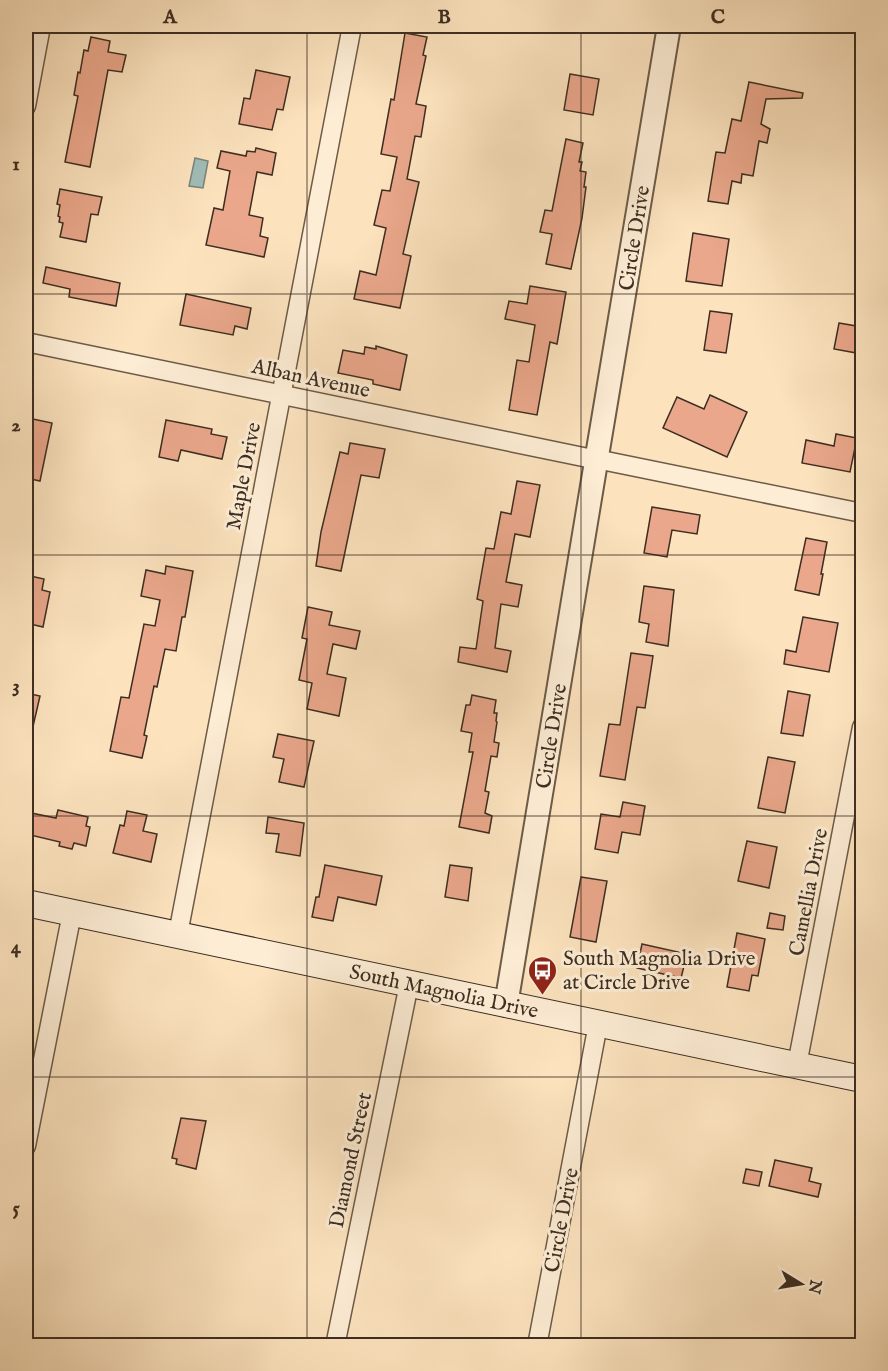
<svg xmlns="http://www.w3.org/2000/svg" width="888" height="1371" viewBox="0 0 888 1371" font-family="'IM FELL English',serif">
	<rect width="100%" height="100%" fill="#fce3be"/>
	<filter id="stains"><feTurbulence type="fractalNoise" baseFrequency=".00333" numOctaves="4"/><feColorMatrix values="0 0 0 0 .2 0 0 0 0 .09 0 0 0 0 .02 0 0 0 .5 -.17"/></filter>
	<radialGradient id="worn" r=".72"><stop offset=".6" stop-color="#630" stop-opacity="0"/><stop offset="1" stop-color="#630" stop-opacity=".3"/></radialGradient>
	<polygon fill="#a0bdb8" stroke="#78847c" stroke-width="1.5" points="195,158 208,161 203,188 189,186"/>
	<g fill="#eaa78b" stroke="#3d2e21" stroke-width="1.5">
		<polygon points="405,33 427,37 423,55 426,56 416,104 426,106 421,137 415,136 407,179 419,182 403,254 411,256 400,308 354,299 360,271 376,275 386,228 374,225 382,190 390,191 397,157 381,154 391,99 394,100"/>
		<polygon points="91,37 110,41 108,52 126,55 122,72 108,70 90,167 65,162 78,96 74,95 78,72 80,73 84,50 88,51"/>
		<polygon points="256,70 290,77 283,110 277,109 272,130 239,124 244,98 250,99"/>
		<polygon points="570,74 599,79 593,115 564,110"/>
		<polygon points="749,82 803,93 802,98 766,99 761,124 770,129 767,143 759,141 753,176 742,174 741,183 732,181 728,204 708,201 716,152 725,153 732,119 741,121"/>
		<polygon points="566,139 583,143 579,162 582,162 580,171 586,172 584,187 586,187 582,218 571,269 546,264 552,234 540,232 545,210 552,211"/>
		<polygon points="256,148 276,153 272,175 257,172 249,215 263,218 260,236 268,238 264,257 206,245 214,208 223,210 230,171 217,168 221,151 246,156 247,151 255,152"/>
		<polygon points="60,189 102,197 98,215 91,214 86,242 60,237 63,223 59,222 60,217 58,216 60,205 57,204"/>
		<polygon points="693,233 729,239 722,286 686,281"/>
		<polygon points="46,267 120,283 116,306 69,297 70,289 43,283"/>
		<polygon points="530,286 566,292 557,344 550,342 537,415 509,410 517,360 529,362 535,325 505,319 509,301 527,304"/>
		<polygon points="186,294 251,308 247,329 235,326 233,335 180,325"/>
		<polygon points="710,311 732,314 726,353 704,350"/>
		<polygon points="839,323 862,327 862,354 834,349"/>
		<polygon points="376,346 407,355 400,390 373,384 373,380 338,373 343,350 364,354 365,347 376,349"/>
		<polygon points="710,395 747,412 727,457 663,428 677,397 704,409"/>
		<polygon points="28,418 52,423 40,481 26,478 26,431"/>
		<polygon points="166,420 212,429 211,434 227,437 222,459 181,450 178,461 159,457"/>
		<polygon points="836,434 857,438 850,472 802,463 806,440 834,446"/>
		<polygon points="350,443 385,449 379,478 361,475 341,571 316,566 321,532 340,452 348,454"/>
		<polygon points="517,481 540,485 530,537 515,534 506,582 522,585 518,607 501,604 495,648 511,651 507,672 458,662 460,647 476,649 483,601 477,599 486,548 494,549 501,512 511,514"/>
		<polygon points="652,507 700,515 697,534 672,530 667,557 644,553"/>
		<polygon points="806,538 827,542 821,574 823,574 819,595 795,590"/>
		<polygon points="166,566 193,571 185,617 182,617 176,651 165,649 157,687 154,686 144,735 147,736 142,758 110,751 121,697 129,698 144,624 155,626 160,600 141,596 146,570 165,574"/>
		<polygon points="26,575 44,579 42,590 50,592 43,627 26,623"/>
		<polygon points="644,586 674,590 668,646 646,642 649,624 639,622"/>
		<polygon points="308,607 332,612 329,625 360,631 356,649 333,644 327,674 346,678 339,716 307,709 312,683 299,680 307,639 302,638"/>
		<polygon points="803,617 838,623 829,672 784,664 786,650 796,652"/>
		<polygon points="631,653 653,656 645,708 637,707 625,780 600,776 609,724 620,725"/>
		<polygon points="788,691 810,695 803,736 781,733"/>
		<polygon points="26,693 40,696 31,735 26,734"/>
		<polygon points="472,695 496,700 494,713 497,713 496,721 497,722 494,742 499,743 497,757 491,756 485,791 489,792 485,813 492,816 489,833 459,827 473,752 469,752 472,733 461,731 466,705 470,705"/>
		<polygon points="278,734 314,741 304,787 279,782 284,759 273,757"/>
		<polygon points="768,757 795,762 785,813 758,808"/>
		<polygon points="623,802 645,806 640,835 622,832 618,853 595,849 601,814 620,817"/>
		<polygon points="58,810 88,817 86,826 90,827 86,846 74,843 72,849 59,846 60,842 26,834 26,812 56,818"/>
		<polygon points="127,811 147,815 143,831 157,834 151,862 113,853 120,825 124,826"/>
		<polygon points="268,817 304,823 300,856 276,852 279,834 266,833"/>
		<polygon points="747,841 777,847 769,888 738,881"/>
		<polygon points="325,865 382,876 376,905 338,897 333,921 312,917 316,897 319,897"/>
		<polygon points="450,865 472,868 468,901 445,897"/>
		<polygon points="581,877 607,881 596,942 570,937"/>
		<polygon points="770,913 785,916 783,930 767,928"/>
		<polygon points="737,933 765,939 758,976 752,975 749,991 727,987"/>
		<polygon points="642,944 687,954 681,978 637,968"/>
		<polygon points="181,1118 206,1121 196,1169 176,1164 177,1159 172,1158"/>
		<polygon points="775,1160 812,1168 809,1181 821,1184 818,1197 769,1186"/>
		<polygon points="746,1169 762,1172 759,1186 743,1183"/>
	</g>
	<g fill="none" stroke-linecap="round" stroke-linejoin="round">
		<defs>
			<g id="minor">
				<polyline points="26,106 41,26"/>
				<polyline points="26,342 588,458"/>
				<polyline points="606,461 862,513"/>
				<polyline points="178,934 352,26"/>
				<polyline points="797,1065 862,727"/>
				<polyline points="26,1146 72,913"/>
				<polyline points="335,1346 409,984"/>
				<polyline points="537,1346 598,1024"/>
			</g>
			<g id="tertiary">
				<polyline points="598,450 669,26"/>
				<polyline points="506,1005 595,468"/>
			</g>
			<polyline id="secondary" points="26,903 862,1079"/>
		</defs>
		<use href="#minor" stroke="#6d5b48" stroke-width="21"/>
		<use href="#tertiary" stroke="#6d5b48" stroke-width="26"/>
		<use href="#secondary" stroke="#3d2e21" stroke-width="28"/>
		<use href="#minor" stroke="#fdedd5" stroke-width="18"/>
		<use href="#tertiary" stroke="#fdedd5" stroke-width="22"/>
		<use href="#secondary" stroke="#fdedd5" stroke-width="26"/>
	</g>
	<path fill="none" stroke="#3d2e21" stroke-width="1.5" stroke-opacity="0.55" d="M307 26V1346M581 26V1346M26 294H862M26 555H862M26 816H862M26 1077H862"/>
	<defs>
		<symbol id="bus-pin" viewBox="-11 -11 22 30"><path d="M0 17L-7.5 6A9.5 9.5 0 1 1 7.5 6Z" fill="#8f2418" stroke="#fdedd5"/><path d="M-5-6H5V4H4V6H2V4H-2V6H-4V4H-5ZM-3.5-4V0h7V-4ZM-3.5 1.2v1.5H-2V1.2ZM2 1.2v1.5H3.5V1.2Z" fill="#fff"/></symbol>
	</defs>
	<g fill-rule="evenodd">
		<use href="#bus-pin" x="526" y="954" width="33" height="45"/>
	</g>
	<g text-anchor="middle" stroke-width="6" stroke-linejoin="round" paint-order="stroke">
		<g font-size="21" fill="#3d2e21" stroke="#fdedd5">
			<text transform="translate(634 238) rotate(-81)" y="7">Circle Drive</text>
			<text transform="translate(311 378) rotate(12)" y="7">Alban Avenue</text>
			<text transform="translate(243 476) rotate(-79)" y="7">Maple Drive</text>
			<text transform="translate(551 736) rotate(-81)" y="7">Circle Drive</text>
			<text transform="translate(808 892) rotate(-79)" y="7">Camellia Drive</text>
			<text transform="translate(444 991) rotate(12)" y="7">South Magnolia Drive</text>
			<text transform="translate(350 1160) rotate(-78)" y="7">Diamond Street</text>
			<text transform="translate(561 1220) rotate(-79)" y="7">Circle Drive</text>
		</g>
		<g font-size="21" fill="#3d2e21" stroke="#fdedd5" text-anchor="start">
			<text x="563" y="965">South Magnolia Drive<tspan x="563" dy="24">at Circle Drive</tspan></text>
		</g>
	</g>
	<rect width="888" height="1371" fill="none" stroke="#fce3be" stroke-width="66"/>
	<g transform="translate(801 1284) rotate(101)" stroke="#fdedd5" stroke-width="4.5" paint-order="stroke">
	<path d="M0-4.5L10 22L0 15L-10 22Z" fill="#3d2e21"/>
	<text y="-9" font-size="16" font-weight="bold" text-anchor="middle" fill="#3d2e21">N</text>
	</g>
	<rect x="33" y="33" width="822" height="1305" fill="none" stroke="#3d2e21" stroke-width="2"/>
	<g font-size="20" text-anchor="middle" font-weight="bold" fill="#3d2e21">
		<text x="170" y="23">A</text>
		<text x="444" y="23">B</text>
		<text x="718" y="23">C</text>
		<text x="16" y="170">1</text>
		<text x="16" y="431">2</text>
		<text x="16" y="692">3</text>
		<text x="16" y="953">4</text>
		<text x="16" y="1214">5</text>
	</g>
	<rect width="100%" height="100%" filter="url(#stains)"/>
	<rect width="100%" height="100%" fill="url(#worn)"/>
</svg>
